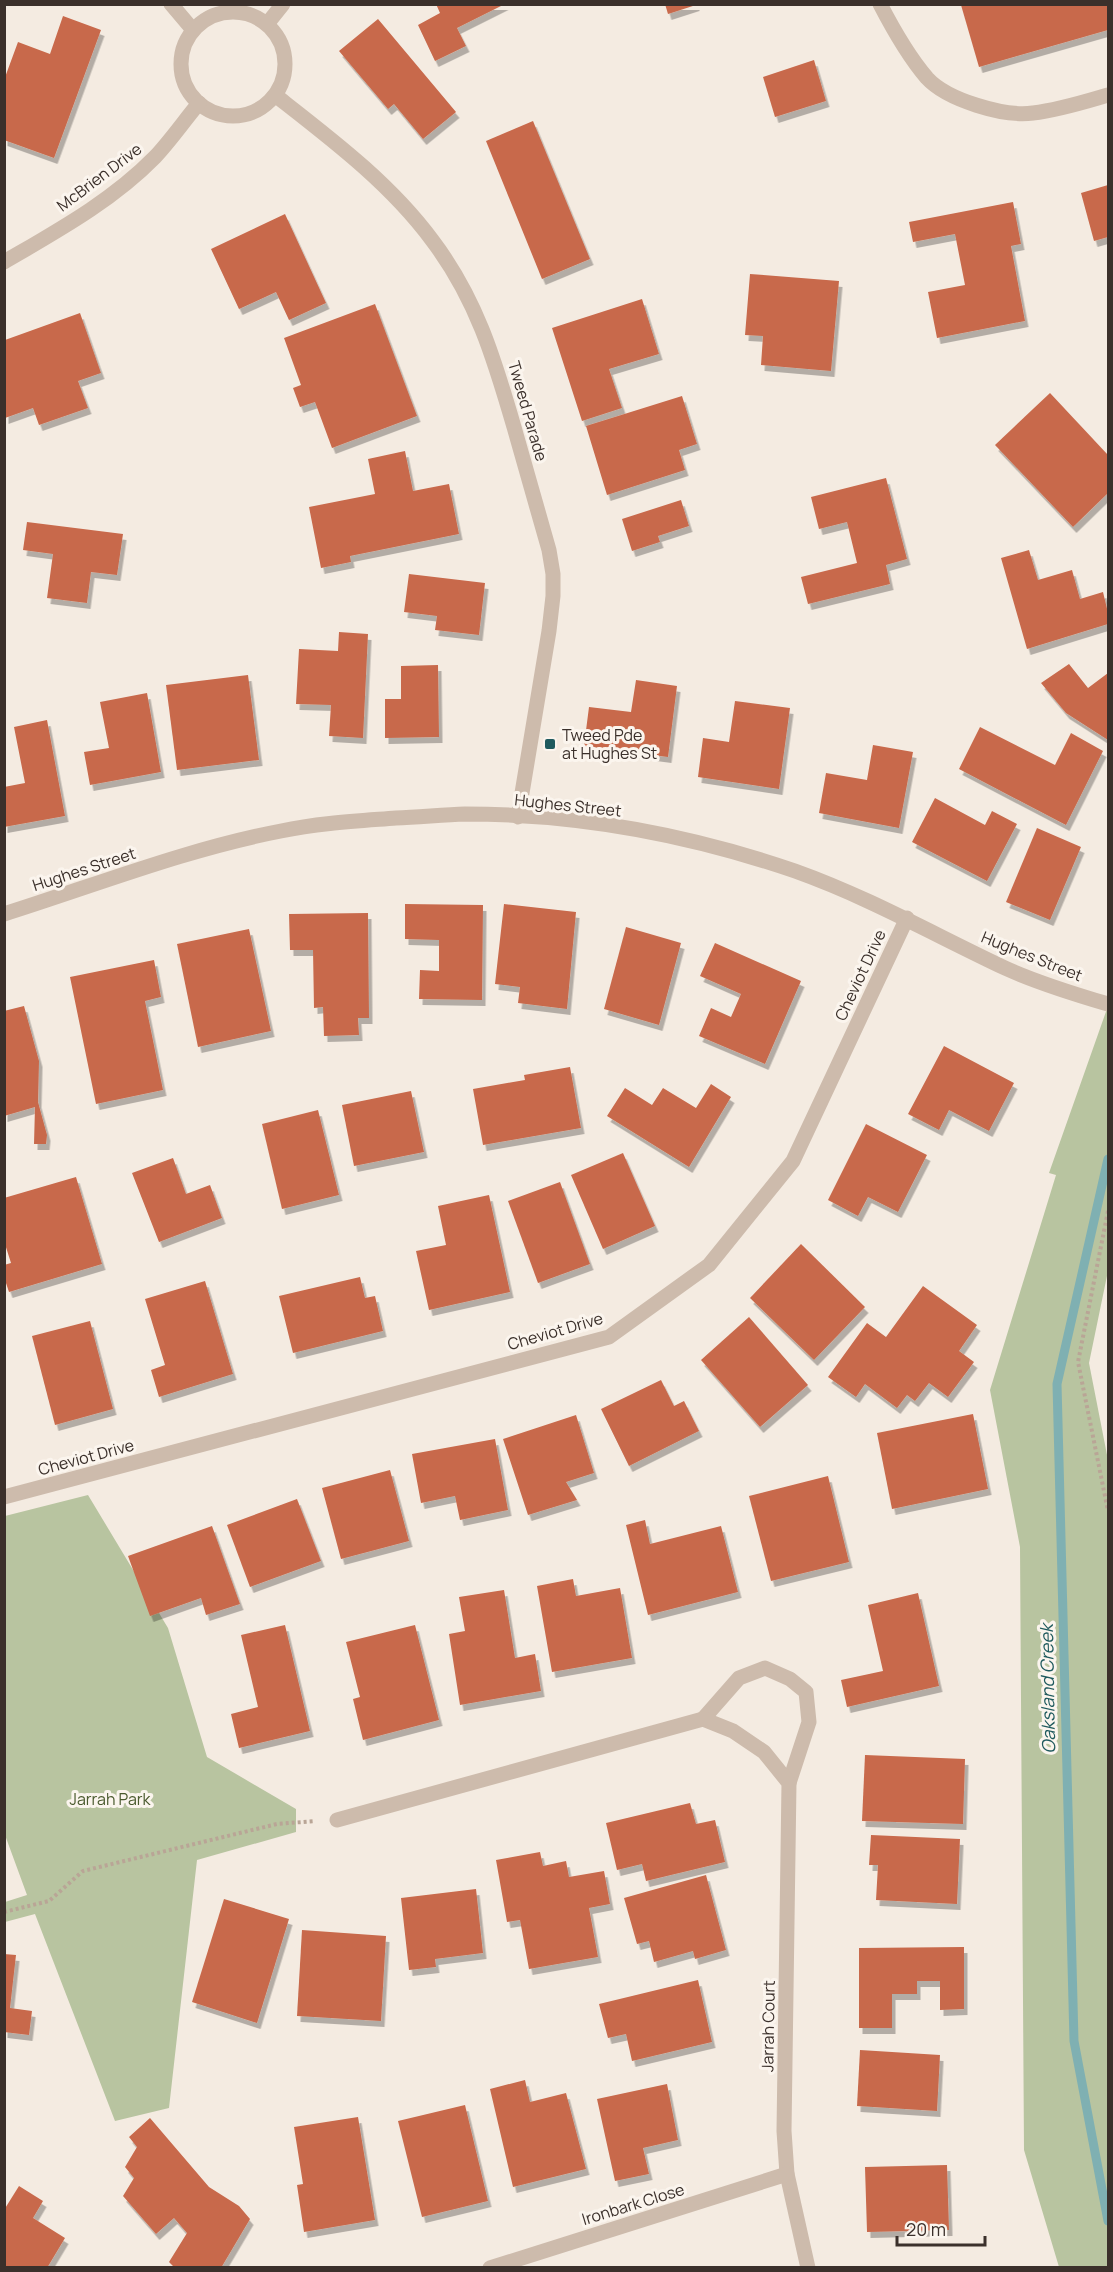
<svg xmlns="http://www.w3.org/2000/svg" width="1113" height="2272" viewBox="0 0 1113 2272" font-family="Manrope,sans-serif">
	<defs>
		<filter id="shadow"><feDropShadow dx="3.5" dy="6" stdDeviation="0" flood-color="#0004"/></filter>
	</defs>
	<rect width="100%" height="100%" fill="#f4ebe1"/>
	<g fill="#b8c4a0">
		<polygon points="1108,1006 1108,1271 1089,1363 1108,1460 1108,2267 1059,2267 1024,2150 1020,1547 990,1390 1056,1175 1049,1173"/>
		<polygon points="88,1495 168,1628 207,1757 296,1809 296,1832 197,1860 169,2108 115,2121 35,1914 5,1922 5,1902 27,1895 5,1835 5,1516"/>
	</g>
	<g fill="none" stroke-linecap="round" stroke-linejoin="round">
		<polyline stroke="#7fb0b2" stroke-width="9" points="1108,1159 1057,1384 1074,2041 1108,2221"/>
	</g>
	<g fill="#c8694b" filter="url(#shadow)">
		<polygon points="436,4 505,4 457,28 466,46 435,61 418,25 440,13"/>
		<polygon points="665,4 696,4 696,5 668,14"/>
		<polygon points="961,5 1108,5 1108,30 979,67"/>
		<polygon points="63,16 101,30 54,158 4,140 4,80 18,42 50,54"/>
		<polygon points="378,19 456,112 423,139 394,104 388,109 339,51"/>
		<polygon points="814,60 826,101 775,117 763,77"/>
		<polygon points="533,121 590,259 542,279 486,141"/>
		<polygon points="1108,185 1108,237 1094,241 1081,193"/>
		<polygon points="1013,202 1021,244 1011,246 1025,321 937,338 928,292 965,285 955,234 913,242 909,222"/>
		<polygon points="285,214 326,303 289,320 276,292 239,309 211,249"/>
		<polygon points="750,274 839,281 831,371 761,365 763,336 745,335"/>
		<polygon points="642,299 659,354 609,369 622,408 582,421 552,328"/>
		<polygon points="375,304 417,416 332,448 315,402 300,407 293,388 301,385 284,338"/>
		<polygon points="80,313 101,373 78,381 88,408 39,425 33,408 5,418 5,340"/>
		<polygon points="1050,393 1108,455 1108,493 1073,527 995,445"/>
		<polygon points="682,396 697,444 679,450 685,470 607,495 586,426"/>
		<polygon points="405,451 413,491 449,484 459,534 350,556 351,562 321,568 309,507 375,494 368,459"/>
		<polygon points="886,478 907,559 886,565 890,584 808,604 801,577 857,563 847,522 819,529 811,497"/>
		<polygon points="681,500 689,526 658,536 660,542 632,551 622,519"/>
		<polygon points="27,522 123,534 117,575 91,572 87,603 47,598 53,554 23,550"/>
		<polygon points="1029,550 1038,580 1072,570 1080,599 1103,592 1108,613 1108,624 1027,649 1001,558"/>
		<polygon points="409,574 485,583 479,635 435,630 437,616 404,612"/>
		<polygon points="339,632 368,634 363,738 329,736 331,705 296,704 299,649 338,651"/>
		<polygon points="1069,664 1088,688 1108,673 1108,740 1066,713 1041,683"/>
		<polygon points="438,665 439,737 385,738 385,699 401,699 401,666"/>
		<polygon points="248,675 259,760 177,770 166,685"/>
		<polygon points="636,680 677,686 668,757 584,746 589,707 631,712"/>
		<polygon points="147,693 161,772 90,785 84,752 109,748 100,702"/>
		<polygon points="735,701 790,708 779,789 698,777 703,738 729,742"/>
		<polygon points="47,720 65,816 4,827 4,787 25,783 14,727"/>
		<polygon points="980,727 1055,765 1071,733 1103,751 1066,825 959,769"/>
		<polygon points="873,745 913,752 899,828 819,813 826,773 867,780"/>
		<polygon points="935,798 985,825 992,811 1017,824 987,881 912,842"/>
		<polygon points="1037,828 1081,847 1050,920 1006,902"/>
		<polygon points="405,904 483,905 482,1000 419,999 420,970 439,971 439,940 405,939"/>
		<polygon points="504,904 576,912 567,1009 518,1003 520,987 495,984"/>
		<polygon points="368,913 369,1018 358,1018 359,1035 324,1036 323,1007 314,1008 313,950 290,950 289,914"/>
		<polygon points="626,927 681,943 659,1025 604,1009"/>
		<polygon points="249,929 271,1031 198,1047 177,944"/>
		<polygon points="715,943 801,981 765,1064 699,1036 711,1008 731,1017 741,994 700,976"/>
		<polygon points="154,960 161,997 145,1001 163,1090 96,1104 70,977"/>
		<polygon points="24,1006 39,1061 38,1102 47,1135 46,1144 34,1144 35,1107 4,1116 4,1011"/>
		<polygon points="944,1046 1014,1083 989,1131 949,1110 939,1130 908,1114"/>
		<polygon points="570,1067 581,1128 483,1145 473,1089 525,1080 524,1075"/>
		<polygon points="711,1084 731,1097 689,1167 607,1116 625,1088 652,1105 663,1088 696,1108"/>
		<polygon points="411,1091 424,1152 354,1166 342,1105"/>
		<polygon points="318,1110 339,1195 282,1209 262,1124"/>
		<polygon points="866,1124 927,1155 898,1212 868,1197 858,1216 828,1200"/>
		<polygon points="623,1153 655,1226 603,1249 571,1175"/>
		<polygon points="173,1158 186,1194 210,1185 222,1218 159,1242 132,1173"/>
		<polygon points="76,1177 102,1264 9,1292 4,1277 4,1265 11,1263 4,1241 4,1198"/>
		<polygon points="560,1182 590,1264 538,1283 508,1201"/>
		<polygon points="489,1195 510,1292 429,1310 416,1251 446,1245 438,1206"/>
		<polygon points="801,1244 865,1307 814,1360 750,1298"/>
		<polygon points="360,1277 365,1298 375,1296 383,1331 293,1353 279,1296"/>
		<polygon points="205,1281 233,1374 159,1397 151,1370 165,1365 145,1299"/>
		<polygon points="923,1286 977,1325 959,1351 974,1362 948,1397 929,1383 915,1401 907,1395 897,1408 865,1384 856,1397 828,1377 867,1323 886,1337"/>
		<polygon points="749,1317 808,1385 760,1427 701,1360"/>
		<polygon points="90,1321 113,1409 55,1425 32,1336"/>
		<polygon points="661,1380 674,1406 684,1401 699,1431 629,1466 601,1409"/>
		<polygon points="973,1414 988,1489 892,1509 877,1433"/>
		<polygon points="576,1415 594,1473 566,1482 577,1500 528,1515 503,1439"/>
		<polygon points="495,1439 508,1510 460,1520 455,1496 421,1503 412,1454"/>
		<polygon points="390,1470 409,1541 341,1559 322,1488"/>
		<polygon points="828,1476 849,1562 771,1581 749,1496"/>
		<polygon points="297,1499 321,1561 250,1587 227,1525"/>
		<polygon points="645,1520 650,1544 721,1526 738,1592 648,1615 626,1525"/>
		<polygon points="212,1526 240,1604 206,1615 201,1598 150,1616 128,1556"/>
		<polygon points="573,1579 576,1596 620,1588 632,1658 552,1672 537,1586"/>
		<polygon points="504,1590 515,1658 535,1654 541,1691 460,1705 449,1634 465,1631 459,1597"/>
		<polygon points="918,1593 939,1686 847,1707 841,1680 883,1671 868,1605"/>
		<polygon points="285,1625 310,1731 239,1748 231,1714 258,1707 241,1635"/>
		<polygon points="415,1625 439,1720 363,1740 353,1699 360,1697 346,1642"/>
		<polygon points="865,1755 965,1759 963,1824 862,1821"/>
		<polygon points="690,1803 696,1824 715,1820 725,1862 646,1881 642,1864 617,1870 606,1823"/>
		<polygon points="871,1835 960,1839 957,1904 876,1900 878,1865 869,1865"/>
		<polygon points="540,1852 543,1866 566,1861 569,1877 604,1871 610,1904 589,1908 598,1957 529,1969 520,1920 507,1922 496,1860"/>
		<polygon points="706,1875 726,1950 695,1959 693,1951 654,1962 649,1941 637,1944 624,1898"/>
		<polygon points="476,1889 483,1953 435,1959 436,1967 409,1970 401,1898"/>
		<polygon points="224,1899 289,1919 257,2023 192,2002"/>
		<polygon points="302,1930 386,1936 381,2021 297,2016"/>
		<polygon points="964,1947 964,2009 940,2010 940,1981 917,1981 917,1994 892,1994 892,2028 859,2028 859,1948"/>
		<polygon points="4,1954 16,1955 10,2008 32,2011 29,2035 4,2032"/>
		<polygon points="698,1980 712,2042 632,2061 626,2034 608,2038 599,2004"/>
		<polygon points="860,2050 940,2055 937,2111 857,2106"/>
		<polygon points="525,2080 530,2102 566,2093 586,2169 513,2187 490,2089"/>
		<polygon points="667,2084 678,2140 643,2148 649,2174 615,2181 597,2099"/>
		<polygon points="465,2105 488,2201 422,2217 398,2121"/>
		<polygon points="358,2117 375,2220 304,2232 297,2185 303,2184 294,2127"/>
		<polygon points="150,2118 209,2187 239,2206 250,2219 221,2268 175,2268 169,2262 187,2233 174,2218 156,2234 123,2196 134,2178 125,2167 137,2147 129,2137"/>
		<polygon points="947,2165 949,2230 867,2232 865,2167"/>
		<polygon points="19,2186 43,2201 33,2218 65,2238 47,2268 4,2268 4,2210"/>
	</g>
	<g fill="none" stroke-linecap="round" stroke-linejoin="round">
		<g stroke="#b9a596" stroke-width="4" stroke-dasharray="3 3" stroke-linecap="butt">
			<polyline points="1108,1211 1078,1362 1108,1511"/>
			<polyline points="4,1912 49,1901 83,1871 277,1824 315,1821"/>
		</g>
		<g stroke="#cdbbac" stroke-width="15">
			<polyline points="171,4 193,30"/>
			<path d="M880 4C894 31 908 56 927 78 947 100 1004 117 1033 113 1059 110 1084 102 1108 95"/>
			<circle cx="233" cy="64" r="52"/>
			<polyline points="267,24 283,4"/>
			<path d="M275 95C330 138 390 183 432 240 476 298 494 358 514 427 526 468 537 509 549 550L553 574V596L549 631 518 817"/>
			<path d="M4 262C57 231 112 201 155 157 171 140 184 121 199 103"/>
			<path d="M4 914C96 885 187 849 281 831 319 823 358 821 396 818 419 817 442 815 465 814 577 814 690 835 795 871 868 897 935 935 1005 968 1038 983 1074 994 1108 1004"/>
			<polyline points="4,1497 609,1337 709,1265 793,1161 907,918"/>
			<polyline points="703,1719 739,1678 765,1668 790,1679 806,1692 809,1722 789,1783"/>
			<polyline points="337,1820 703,1719 733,1731 764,1752 789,1783 784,2131 787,2174 808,2268"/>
			<polyline points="490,2268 787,2174"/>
		</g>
	</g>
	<rect fill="#1f5a5e" stroke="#fbf5ee" stroke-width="2" x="544" y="738" width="12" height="12" rx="3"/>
	<g text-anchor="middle" stroke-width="6" stroke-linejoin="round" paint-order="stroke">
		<g font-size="16" fill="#3b302b" stroke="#fbf5ee">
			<text transform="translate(99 177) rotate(-37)" y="6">McBrien Drive</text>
			<text transform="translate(528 411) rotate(74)" y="6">Tweed Parade</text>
			<text transform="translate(568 805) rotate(6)" y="6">Hughes Street</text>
			<text transform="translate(84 869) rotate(-18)" y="6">Hughes Street</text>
			<text transform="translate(1032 956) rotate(22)" y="6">Hughes Street</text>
			<text transform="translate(860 975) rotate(-65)" y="6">Cheviot Drive</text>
			<text transform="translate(555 1331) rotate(-16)" y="6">Cheviot Drive</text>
			<text transform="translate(86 1457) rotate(-15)" y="6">Cheviot Drive</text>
			<text transform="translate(768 2026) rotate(-89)" y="6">Jarrah Court</text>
			<text transform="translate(633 2204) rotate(-17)" y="6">Ironbark Close</text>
		</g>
		<g font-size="16" fill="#3b302b" stroke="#fbf5ee" text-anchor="start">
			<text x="562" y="741">Tweed Pde<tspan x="562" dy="18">at Hughes St</tspan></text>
		</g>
		<g font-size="16" fill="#4a5a2e" stroke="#fbf5ee">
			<text x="110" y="1805">Jarrah Park</text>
		</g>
		<g font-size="18" font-style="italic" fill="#1f5a5e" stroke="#fbf5ee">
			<text transform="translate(1048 1689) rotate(-91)" y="6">Oaksland Creek</text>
		</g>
	</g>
	<rect width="1113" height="2272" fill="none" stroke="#3b302b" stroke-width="12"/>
	<path d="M897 2236v9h88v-9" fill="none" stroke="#3b302b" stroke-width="3"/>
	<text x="906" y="2236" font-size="18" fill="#3b302b" stroke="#fbf5ee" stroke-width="4.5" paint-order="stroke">20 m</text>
</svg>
